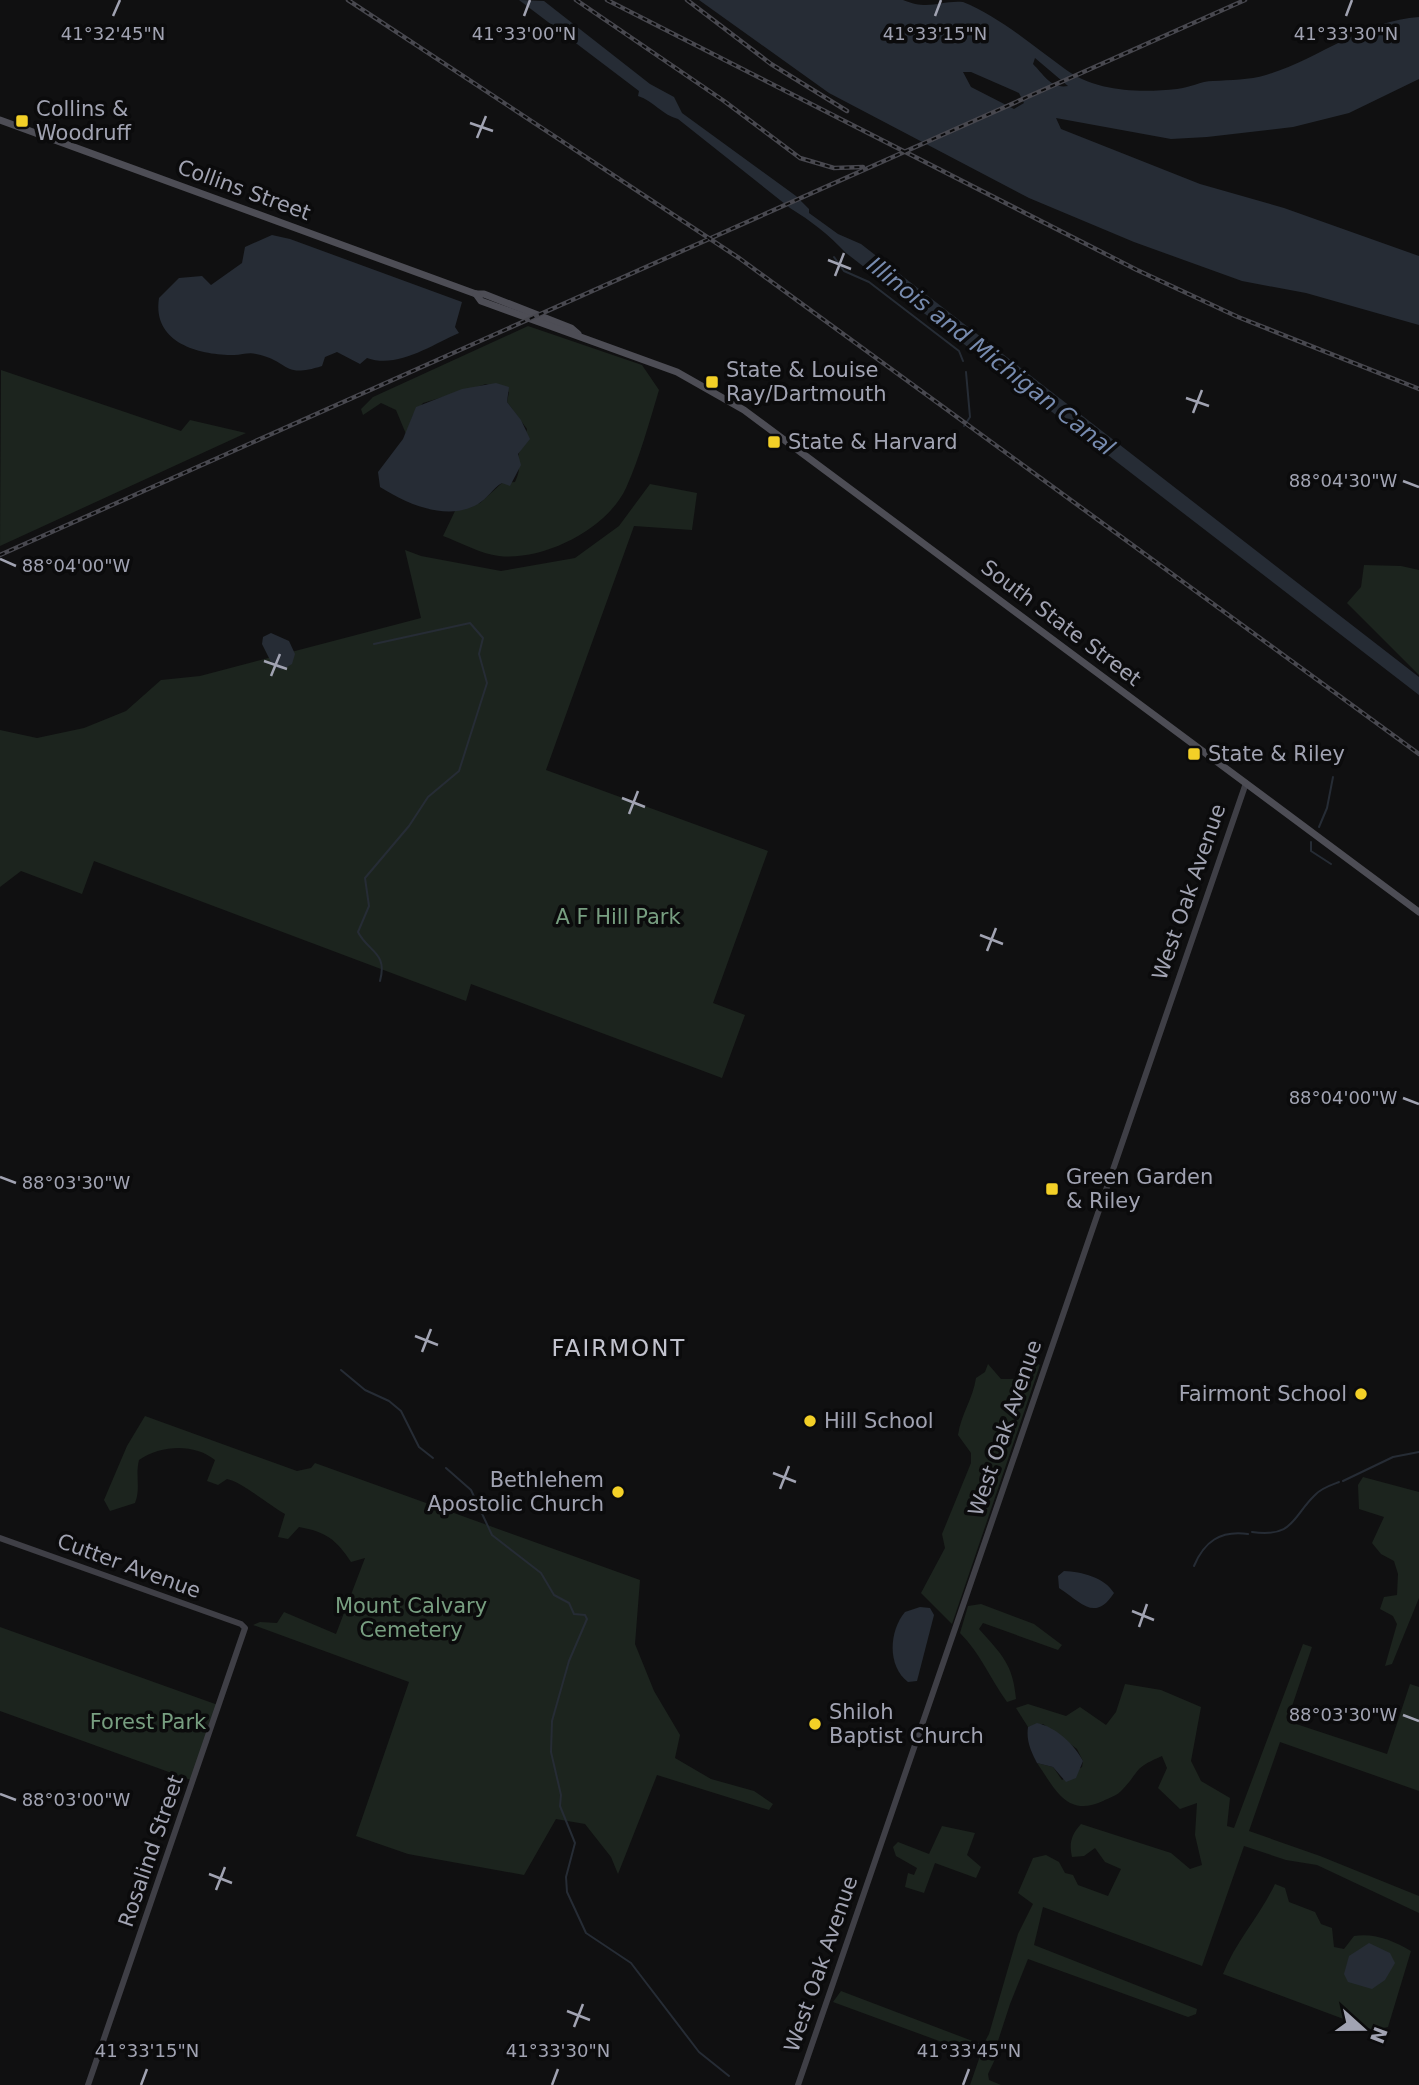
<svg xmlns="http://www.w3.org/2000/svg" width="1419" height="2085" viewBox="0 0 1419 2085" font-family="'DejaVu Sans',sans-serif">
	<rect width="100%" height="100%" fill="#101011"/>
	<g fill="#1c241e">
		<path d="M528 326 642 365 659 390C649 423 640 457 626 488 607 529 544 561 499 556 481 554 460 542 443 536L455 511 480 503 502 483 515 482C523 465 516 463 519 453 521 445 525 438 527 429L507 402 509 392 486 384 423 403 413 415 406 434 396 410 381 403 363 415 361 409 373 397Z"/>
		<polygon points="1,370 181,431 190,420 246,433 0,546"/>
		<polygon points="650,484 697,493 692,530 634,526 546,770 768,851 713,1003 745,1015 722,1078 471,984 466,1001 94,861 82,894 21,871 0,887 0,730 37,738 84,728 126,711 161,680 200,676 421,618 405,550 421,556 501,571 575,558 619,526"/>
		<polygon points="1364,565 1401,566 1419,570 1419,675 1347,603 1361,587"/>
		<path d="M1031 1361 1040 1365 952 1624 921 1593 945 1548 942 1534 971 1463V1453L958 1435C961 1414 973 1399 976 1378L985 1372 988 1364 1001 1379H1021V1369Z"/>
		<path d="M145 1416 297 1471 311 1468 315 1463 640 1580 635 1644 654 1691 680 1735 675 1758 711 1779 754 1791 773 1804 769 1810 657 1775 618 1874 611 1857 585 1824 556 1819 524 1875 408 1854 356 1836 409 1682 253 1625 260 1622 277 1623 284 1612 336 1634 365 1558 351 1562C336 1539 326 1532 299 1527L288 1539 278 1537 285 1514C271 1506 240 1481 227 1479L218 1485 207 1481 215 1460C194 1443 161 1445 139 1460 135 1476 141 1488 135 1503L110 1511 104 1500 127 1446Z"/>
		<polygon points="1363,1477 1419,1492 1419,1598 1392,1664 1385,1666 1397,1624 1393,1616 1380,1609 1384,1597 1397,1595 1398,1574 1394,1561 1381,1554 1372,1543 1384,1517 1359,1509 1358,1485"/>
		<path d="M981 1604 1034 1624 1062 1645 1058 1650 983 1623 979 1629C1002 1655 1013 1664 1016 1699L1007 1702C990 1678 980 1653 960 1633L968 1606Z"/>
		<polygon points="0,1627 218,1705 191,1780 0,1711"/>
		<path d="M1303 1644 1312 1647 1287 1721 1387 1754 1410 1684 1419 1687V1791L1280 1742 1249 1831 1320 1856 1419 1896V1913L1317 1865 1286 1860 1244 1846 1202 1966 1043 1907 1034 1945 1197 2009 1196 2014 1188 2017 1028 1959 1010 2004 997 2044V2055L988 2074 989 2080 1001 2085H970L980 2056 833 2002 841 1991 983 2045 989 2034 1018 1934 1033 1904 1018 1893 1033 1858 1046 1855 1059 1862 1065 1873 1073 1875 1078 1885 1108 1896 1121 1869 1105 1862 1095 1848 1084 1856 1072 1857C1069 1843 1071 1835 1081 1824L1171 1853 1190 1869 1202 1865 1195 1835 1197 1803 1180 1809 1158 1788 1167 1768 1162 1756C1132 1769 1142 1769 1122 1790 1118 1795 1109 1798 1103 1801 1067 1818 1055 1789 1037 1763L1053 1767 1062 1780 1082 1767 1083 1761 1077 1749 1043 1724 1028 1727 1016 1708 1028 1704 1066 1716 1080 1707 1106 1725 1116 1712 1125 1684 1161 1690 1201 1707 1191 1761 1201 1781 1230 1798 1227 1826 1234 1828Z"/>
		<polygon points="942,1826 975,1833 967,1855 981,1867 976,1878 935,1863 924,1893 905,1887 908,1873 914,1875 917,1868 896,1856 893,1847 898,1842 929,1854"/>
		<path d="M1275 1884 1285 1888 1289 1902 1315 1912 1321 1924 1332 1928 1334 1947 1344 1949 1354 1936C1376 1933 1393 1941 1411 1951L1388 2027 1373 2030 1223 1974C1236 1941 1260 1916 1275 1884Z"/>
	</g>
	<g fill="#262c35" fill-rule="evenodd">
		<path d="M519 0 544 1 650 84 674 97 682 113 796 196 809 209V213L838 234 861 244 1419 677V695L846 253C828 234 811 221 790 208L678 119C662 115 654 101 638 96L639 91Z"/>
		<path d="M699 0H903C929 11 941 0 963 2 1000 17 1033 46 1065 69 1096 92 1140 93 1177 89 1189 88 1201 81 1213 81 1231 80 1249 80 1266 75 1317 60 1365 20 1419 17V79L1349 113 1293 127 1207 137 1171 139 1056 118 1061 129 1200 184 1284 208 1419 256V325L1306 293 1242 281 1134 242 1029 198 829 93ZM1035 58 1068 86C1051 89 1044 75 1033 64ZM963 72H971L1019 93 1024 103 1014 109 971 87Z"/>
		<path d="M272 235 290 239 462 302 455 327 459 333C431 345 398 369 367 358L360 364 337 352 325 357 322 366C281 379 291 361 256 354 249 352 242 355 234 355 199 355 152 343 159 298L179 278 202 276 211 285 242 263 245 247Z"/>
		<path d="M496 383 509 387 507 402 521 420 530 439 518 454 521 465 510 486 502 483C493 488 488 498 478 504 447 522 407 504 380 487L378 472 403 439 416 407 462 389Z"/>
		<polygon points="271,633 289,641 295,654 292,664 282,670 273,666 262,644 263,637"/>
		<path d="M1064 1571C1082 1572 1104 1577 1114 1593 1095 1622 1082 1603 1059 1588L1058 1576Z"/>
		<path d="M920 1607 930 1608 934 1615 917 1681 908 1682C887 1666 889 1631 905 1612Z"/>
		<path d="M1037 1723C1056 1727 1075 1745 1083 1761L1076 1778 1066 1782 1053 1767 1037 1763C1031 1751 1026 1741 1028 1727Z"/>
		<polygon points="1369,1943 1390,1953 1395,1963 1385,1980 1372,1989 1348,1982 1344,1974 1349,1956"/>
	</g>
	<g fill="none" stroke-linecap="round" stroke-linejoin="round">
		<g stroke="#262c35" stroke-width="2">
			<polyline points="834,257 844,271 869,282 959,351 963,361"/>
			<polyline points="964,426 970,417 966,372"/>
			<path d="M374 644 470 623 483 638 479 654 487 683 459 771 428 797 409 826 365 878 369 906 358 932C368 952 388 952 380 981"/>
			<polyline points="1319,827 1327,808 1333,777"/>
			<polyline points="1311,842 1311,851 1331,864"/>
			<polyline points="341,1370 365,1390 389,1401 401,1411 419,1447 433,1458"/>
			<polyline points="446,1468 471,1490 492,1535 541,1573 554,1595 569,1603 574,1614 585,1615 587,1619 569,1661 552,1721 551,1752 561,1795 560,1806 575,1843 566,1877 567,1892 586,1933 631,1963 699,2052 729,2076"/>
			<polyline points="1343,1481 1393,1457 1419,1452"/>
			<path d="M1252 1532C1294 1538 1292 1517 1315 1495 1321 1488 1331 1485 1339 1482"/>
			<path d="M1194 1566C1204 1542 1220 1530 1248 1534"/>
		</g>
		<g stroke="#3f3f46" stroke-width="6">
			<polyline points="0,1538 241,1624 245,1628 88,2085"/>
			<polyline points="798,2085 1246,783"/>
		</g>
		<g stroke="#4d4d55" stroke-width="7">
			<polyline points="0,120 476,294 484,294 571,328 578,334"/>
			<polyline points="476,294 481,301 677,372 744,410 1419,912"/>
		</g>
		<defs>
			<g id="rail">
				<polyline points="348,0 739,258 1419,754"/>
				<polyline points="576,0 724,101 800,158 834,168 863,167"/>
				<polyline points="607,0 1137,270 1238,317 1419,389"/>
				<polyline points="687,0 771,64 847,111"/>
				<polyline points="0,555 1245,0"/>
			</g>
		</defs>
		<use href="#rail" stroke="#48484f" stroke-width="4.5"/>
		<use href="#rail" stroke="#0b0b0c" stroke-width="2" stroke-dasharray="5" stroke-linecap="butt"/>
	</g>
	<path fill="none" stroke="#a1a3b2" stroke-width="2.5" d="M113 16 120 0M524 16 530 0M935 16 941 0M1346 16 1352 0M470 123 493 131M477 138 486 116M828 260 851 269M835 276 844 253M1186 398 1209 406M1193 413 1202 390M1403 481 1419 487M0 559 16 566M264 661 287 669M271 676 280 654M622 798 645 807M629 814 638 791M980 935 1003 944M987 951 996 928M1403 1098 1419 1104M0 1177 16 1183M415 1336 438 1345M422 1352 431 1329M773 1473 796 1482M780 1489 789 1466M1132 1611 1154 1620M1139 1627 1147 1604M1403 1715 1419 1721M0 1794 16 1800M209 1874 232 1883M216 1890 225 1867M567 2011 590 2020M574 2027 583 2004M141 2085 147 2069M552 2085 558 2069M963 2085 969 2069"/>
	<g fill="#f3d027" stroke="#0b0b0c" stroke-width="2.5">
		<rect x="15" y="114" width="14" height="14" rx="3.5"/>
		<rect x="705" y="375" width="14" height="14" rx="3.5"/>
		<rect x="767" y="435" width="14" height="14" rx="3.5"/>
		<rect x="1187" y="747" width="14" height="14" rx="3.5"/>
		<rect x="1045" y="1182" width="14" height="14" rx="3.5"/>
		<circle cx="1361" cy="1394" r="7"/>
		<circle cx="810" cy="1421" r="7"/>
		<circle cx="618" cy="1492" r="7"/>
		<circle cx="815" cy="1724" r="7"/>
	</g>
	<g text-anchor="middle" stroke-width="7" stroke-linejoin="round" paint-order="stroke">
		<g font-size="21" fill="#a1a3b2" stroke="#0b0b0c" text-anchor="start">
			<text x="36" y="116">Collins &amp;<tspan x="36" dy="24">Woodruff</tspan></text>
			<text x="726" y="377">State &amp; Louise<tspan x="726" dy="24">Ray/Dartmouth</tspan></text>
			<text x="788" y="449">State &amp; Harvard</text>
			<text x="1208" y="761">State &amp; Riley</text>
			<text x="1066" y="1184">Green Garden<tspan x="1066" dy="24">&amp; Riley</tspan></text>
			<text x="1347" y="1401" text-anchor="end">Fairmont School</text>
			<text x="824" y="1428">Hill School</text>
			<text x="604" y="1487" text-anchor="end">Bethlehem<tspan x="604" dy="24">Apostolic Church</tspan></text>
			<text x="829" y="1719">Shiloh<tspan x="829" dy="24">Baptist Church</tspan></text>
		</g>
		<g font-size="21" fill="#a1a3b2" stroke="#0b0b0c">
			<text transform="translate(244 190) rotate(20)" y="7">Collins Street</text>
			<text transform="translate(1061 623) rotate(37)" y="7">South State Street</text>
			<text transform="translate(1189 892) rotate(-71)" y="7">West Oak Avenue</text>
			<text transform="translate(1005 1428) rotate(-71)" y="7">West Oak Avenue</text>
			<text transform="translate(129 1566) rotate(20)" y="7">Cutter Avenue</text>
			<text transform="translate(151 1851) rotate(-71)" y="7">Rosalind Street</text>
			<text transform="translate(821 1964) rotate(-71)" y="7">West Oak Avenue</text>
		</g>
		<g font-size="21" fill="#779e80" stroke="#0b0b0c">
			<text x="618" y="924">A F Hill Park</text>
			<text x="411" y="1613">Mount Calvary<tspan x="411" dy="24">Cemetery</tspan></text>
			<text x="148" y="1729">Forest Park</text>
		</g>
		<g font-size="23" font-style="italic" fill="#778baf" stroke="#0b0b0c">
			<text transform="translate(991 356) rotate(38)" y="8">Illinois and Michigan Canal</text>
		</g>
		<g font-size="23" letter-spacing="2" fill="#c2c3ce" stroke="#0b0b0c">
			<text x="619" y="1356">FAIRMONT</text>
		</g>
	</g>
	<g font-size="18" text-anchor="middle" fill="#a1a3b2" stroke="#0b0b0c" stroke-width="7" stroke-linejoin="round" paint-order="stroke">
		<text x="935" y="40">41°33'15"N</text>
		<text x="1346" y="40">41°33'30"N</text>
		<text x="113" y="40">41°32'45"N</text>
		<text x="524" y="40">41°33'00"N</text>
		<text x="1343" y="487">88°04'30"W</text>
		<text x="76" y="572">88°04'00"W</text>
		<text x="1343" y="1104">88°04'00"W</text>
		<text x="76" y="1189">88°03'30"W</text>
		<text x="1343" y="1721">88°03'30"W</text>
		<text x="76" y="1806">88°03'00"W</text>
		<text x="147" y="2057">41°33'15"N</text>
		<text x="558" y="2057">41°33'30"N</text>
		<text x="969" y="2057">41°33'45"N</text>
	</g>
	<g transform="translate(1363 2029) rotate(111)" stroke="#0b0b0c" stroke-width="5" paint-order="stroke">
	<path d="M0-5L12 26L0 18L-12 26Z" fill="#a1a3b2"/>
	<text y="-10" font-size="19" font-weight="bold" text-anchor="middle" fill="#a1a3b2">N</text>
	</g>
</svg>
